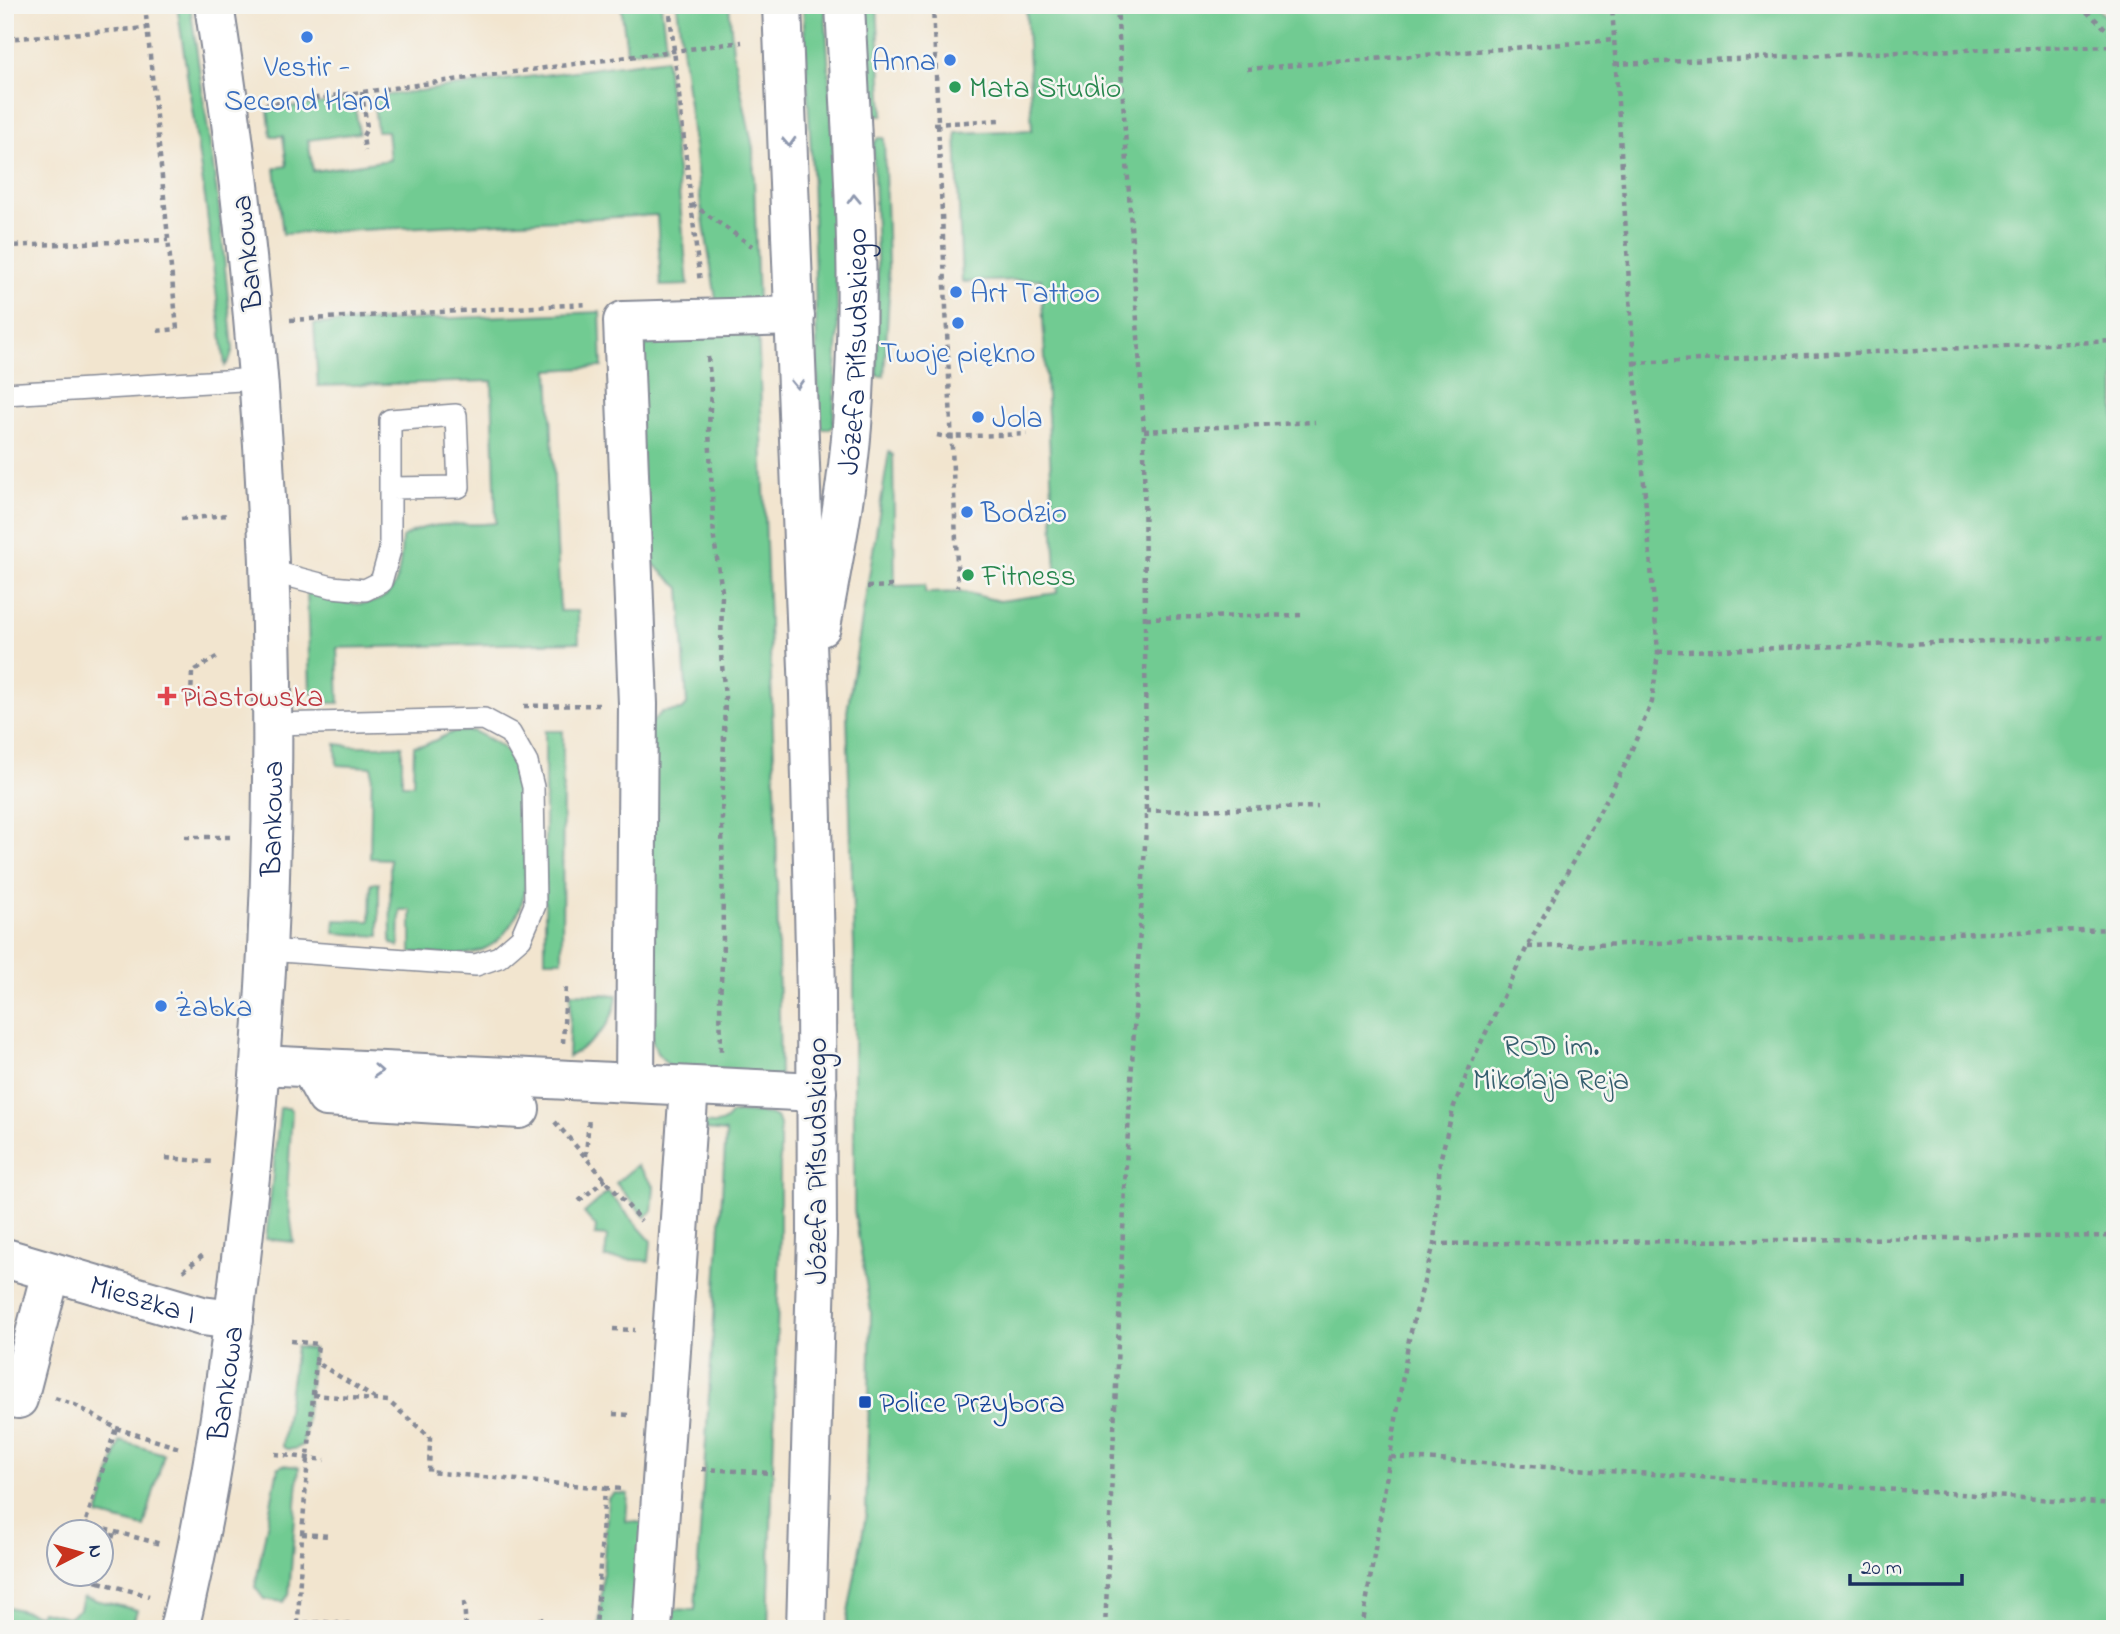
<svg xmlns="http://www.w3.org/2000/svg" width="2120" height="1634" viewBox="0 0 2120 1634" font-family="'Indie Flower',sans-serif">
	<rect width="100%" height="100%" fill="#f6f6f2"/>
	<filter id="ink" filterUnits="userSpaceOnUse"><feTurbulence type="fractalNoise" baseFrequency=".0143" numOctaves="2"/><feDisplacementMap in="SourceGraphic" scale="14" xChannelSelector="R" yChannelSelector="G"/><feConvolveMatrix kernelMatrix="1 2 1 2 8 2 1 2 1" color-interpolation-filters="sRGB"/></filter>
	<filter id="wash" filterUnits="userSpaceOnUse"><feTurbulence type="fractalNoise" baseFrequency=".00686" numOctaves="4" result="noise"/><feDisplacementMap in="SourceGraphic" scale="28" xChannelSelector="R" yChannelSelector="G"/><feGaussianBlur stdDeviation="1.57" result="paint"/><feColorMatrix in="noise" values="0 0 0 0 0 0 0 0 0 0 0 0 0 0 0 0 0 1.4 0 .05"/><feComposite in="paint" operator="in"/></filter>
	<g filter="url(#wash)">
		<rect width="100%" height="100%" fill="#f2e5cf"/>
		<g fill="#71cb92" stroke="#467d78" stroke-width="2">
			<polygon points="177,5 190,5 219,207 233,349 230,359 225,366 206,205"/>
			<polygon points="621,5 661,5 666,47 627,52"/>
			<polygon points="677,5 729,5 733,52 753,148 758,306 717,306 701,205"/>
			<polygon points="803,5 825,5 833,146 838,333 833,426 830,429 823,429 819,426 812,171"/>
			<polygon points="866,5 877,5 883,115 877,115 872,109"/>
			<polygon points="1026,5 2093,5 2115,25 2115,1629 845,1629 866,1515 871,1313 854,1210 854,946 847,712 889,452 893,455 895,586 925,585 925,593 964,592 999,601 1057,593 1041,279 962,282 956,133 1032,130"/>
			<polygon points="666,59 688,285 661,286 657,215 283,234 275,168 287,166 283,136 271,136 268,110 354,99 359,133 308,140 313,171 390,160 387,131 377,131 373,97"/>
			<polygon points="878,138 884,138 889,295 884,376 877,376 878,286 873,144"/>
			<path d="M600 312 602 367 549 370 560 611H578L579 642 337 648 339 703H325L310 691 307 590C330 603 383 616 396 582 401 568 401 552 402 538 430 518 464 527 496 523L492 381 318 386 314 324Z"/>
			<polygon points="758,326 776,813 780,1079 671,1068 657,1053 648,1029 648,726 662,712 682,710 687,705 680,588 642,554 635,362 647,343 658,334"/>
			<path d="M473 731C487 738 503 745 512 758 531 785 525 826 525 857 524 869 526 883 524 895 519 915 504 941 484 949 461 959 435 954 411 952V910H400L399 947 391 943 390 859 370 858 372 767 337 765 336 744 351 746H402V784H413L414 746 425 745 453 732Z"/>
			<polygon points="545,731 563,731 562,960 545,960"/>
			<polygon points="371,883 379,883 379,936 334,933 335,920 370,921"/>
			<path d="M571 993 617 995C615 1024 592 1044 568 1057Z"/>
			<polygon points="280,1108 289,1108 292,1111 287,1194 294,1242 266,1239"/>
			<path d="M742 1112 770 1114 776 1117 780 1124V1233L768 1629H665L666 1609 695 1610 726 1132 698 1129V1123C713 1124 723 1127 731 1114Z"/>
			<polygon points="637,1165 654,1186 652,1211 645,1217 616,1183"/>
			<polygon points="608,1192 651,1241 649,1261 605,1258 607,1236 595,1235 596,1227 584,1213"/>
			<path d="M296 1347 313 1349 304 1440 302 1445C296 1450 288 1451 282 1446Z"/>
			<polygon points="120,1441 164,1454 144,1527 98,1515"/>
			<polygon points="283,1465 299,1467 289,1595 283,1602 264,1599 255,1587 278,1468"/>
			<polygon points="615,1493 628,1494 626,1521 643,1523 636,1629 599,1629 608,1498"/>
			<polygon points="83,1597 137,1610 131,1629 5,1629 5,1606 39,1615 41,1611 68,1617 80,1609"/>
		</g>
	</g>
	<g filter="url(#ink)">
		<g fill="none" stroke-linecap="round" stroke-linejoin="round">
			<defs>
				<g id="service">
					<polyline points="5,394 258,379"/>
					<polyline points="270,571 332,587 365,590 381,582 390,550 390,420 456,415 459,487 390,488"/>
					<polyline points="267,950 476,965 499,957 521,938 535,905 533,787 527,763 510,733 484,719 273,724"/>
				</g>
				<g id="minor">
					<polyline points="260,1065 817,1092"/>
					<polyline points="310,1068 326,1097 520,1109"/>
					<polyline points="635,1083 638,704 623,321 795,316"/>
					<path id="s1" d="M5 1258 202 1316 234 1320"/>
					<polyline points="18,1399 51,1272"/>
					<path id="s2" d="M179 1629C211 1497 229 1366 244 1232 291 824 278 411 214 5"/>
					<polyline points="652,1629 689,1086"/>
				</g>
				<g id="tertiary">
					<polyline points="782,5 809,694 816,993 817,1235 806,1629"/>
					<path id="s3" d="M821 627C833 560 847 493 852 426 863 286 852 145 845 5"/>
				</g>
			</defs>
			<use href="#service" stroke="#868a96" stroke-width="24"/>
			<use href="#minor" stroke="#868a96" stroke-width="42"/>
			<use href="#tertiary" stroke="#868a96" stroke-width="42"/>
			<g stroke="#868a96" stroke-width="4.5" stroke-dasharray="5 5" stroke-linecap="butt">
				<polyline points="145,5 177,329 156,331"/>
				<polyline points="669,5 700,283"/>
				<polyline points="933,5 958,587"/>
				<polyline points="2079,5 2115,37"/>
				<polyline points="5,39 147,28"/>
				<polyline points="1615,64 1923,51 2115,46"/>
				<polyline points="1247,69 1614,40"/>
				<polyline points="362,92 367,128 363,136 365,151"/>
				<polyline points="264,105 742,42"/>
				<polyline points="934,124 999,120"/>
				<polyline points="692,204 752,246"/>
				<polyline points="5,246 168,240"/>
				<polyline points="290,320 589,304"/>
				<polyline points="708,357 711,387 709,429 714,539 722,591 721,654 725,697 722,816 723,945 720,1000 721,1051"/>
				<polyline points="1634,363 2115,341"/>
				<polyline points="1144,431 1315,422"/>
				<polyline points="937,435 946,437 1027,434"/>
				<polyline points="181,519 228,515"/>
				<polyline points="867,587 895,586"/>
				<polyline points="1146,618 1303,615"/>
				<polyline points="1658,652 2115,637"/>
				<polyline points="187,698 218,698"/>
				<polyline points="191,698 192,672 218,656"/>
				<polyline points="524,706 599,705"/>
				<polyline points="1146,811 1318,807"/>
				<polyline points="185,837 231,837"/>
				<polyline points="1528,947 2115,929"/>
				<polyline points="176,1008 226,1012"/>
				<polyline points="563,1043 566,986"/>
				<polyline points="555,1122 641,1221"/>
				<polyline points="586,1156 589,1117"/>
				<polyline points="166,1158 213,1162"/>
				<polyline points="579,1201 606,1179"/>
				<polyline points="1434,1244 2115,1236"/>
				<polyline points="183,1271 203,1255"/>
				<polyline points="613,1329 635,1330"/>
				<polyline points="291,1341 318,1344 316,1362 376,1399"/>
				<polyline points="313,1395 316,1362"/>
				<polyline points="55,1398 75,1405 116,1428 85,1524 161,1544"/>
				<polyline points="613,1414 630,1415"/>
				<polyline points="116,1428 179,1448"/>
				<polyline points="275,1454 325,1460"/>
				<polyline points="1391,1457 2115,1504"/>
				<polyline points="702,1469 773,1473"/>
				<polyline points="605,1488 623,1489"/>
				<polyline points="302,1534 329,1536"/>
				<polyline points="95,1581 99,1582 114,1532"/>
				<polyline points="99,1582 149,1596"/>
				<polyline points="464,1602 466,1629"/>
				<polyline points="409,1629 324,1622 298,1623 302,1534 313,1395 388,1401 430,1437 429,1472 605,1488 596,1629"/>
				<polyline points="540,1629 541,1617"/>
				<polyline points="1105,1629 1126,1165 1146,828 1144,431 1117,5"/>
				<polyline points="1362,1629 1409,1339 1434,1244 1440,1161 1454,1106 1475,1055 1527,947 1626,763 1652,702 1658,652 1634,363 1612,5"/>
			</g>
			<use href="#service" stroke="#fff" stroke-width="21"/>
			<use href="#minor" stroke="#fff" stroke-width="38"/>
			<use href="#tertiary" stroke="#fff" stroke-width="38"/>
		</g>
		<defs><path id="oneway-chevron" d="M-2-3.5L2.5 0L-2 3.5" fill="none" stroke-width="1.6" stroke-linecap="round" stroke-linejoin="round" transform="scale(1.75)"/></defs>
		<g stroke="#8d97ae">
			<use href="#oneway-chevron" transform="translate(789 142) rotate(87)"/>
			<use href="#oneway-chevron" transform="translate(854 199) rotate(-92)"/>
			<use href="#oneway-chevron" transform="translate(797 384) rotate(88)"/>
			<use href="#oneway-chevron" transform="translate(378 1071) rotate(3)"/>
		</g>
	</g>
	<g fill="#3f7fe0" stroke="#f6f6f2" stroke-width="2.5">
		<circle cx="307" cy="37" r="7"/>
		<circle cx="950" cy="60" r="7"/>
		<circle cx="956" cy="292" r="7"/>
		<circle cx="958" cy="323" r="7"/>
		<circle cx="978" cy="417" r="7"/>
		<circle cx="967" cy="512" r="7"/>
		<circle cx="161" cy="1006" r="7"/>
	</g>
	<g fill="#2e9e5b" stroke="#f6f6f2" stroke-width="2.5">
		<circle cx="955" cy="87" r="7"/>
		<circle cx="968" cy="575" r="7"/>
	</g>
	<path fill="#e0444e" stroke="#f6f6f2" stroke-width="2.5" d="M163.5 685.5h7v7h7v7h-7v7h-7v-7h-7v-7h7z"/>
	<rect fill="#1a4fb4" stroke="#f6f6f2" stroke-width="2.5" x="858" y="1395" width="14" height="14" rx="3.5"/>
	<g text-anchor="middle" stroke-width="5" stroke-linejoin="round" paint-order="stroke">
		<g font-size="30" fill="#366cbe" stroke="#f6f6f2" text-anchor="start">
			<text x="936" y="70" text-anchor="end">Anna</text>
			<text x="307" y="76" text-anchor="middle">Vestir -<tspan x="307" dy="34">Second Hand</tspan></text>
			<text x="970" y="302">Art Tattoo</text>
			<text x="958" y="362" text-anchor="middle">Twoje piękno</text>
			<text x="992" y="427">Jola</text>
			<text x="981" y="522">Bodzio</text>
			<text x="175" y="1016">Żabka</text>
		</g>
		<g font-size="30" fill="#27864d" stroke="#f6f6f2" text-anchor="start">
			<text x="969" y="97">Mata Studio</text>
			<text x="982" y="585">Fitness</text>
		</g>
		<g font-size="30" fill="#1b2f5e" stroke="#f6f6f2">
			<text transform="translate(246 253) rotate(-96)" y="10">Bankowa</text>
			<text dy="10" stroke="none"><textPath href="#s3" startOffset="278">Józefa Piłsudskiego</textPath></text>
			<text dy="10" stroke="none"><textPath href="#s2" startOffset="817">Bankowa</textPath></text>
			<text transform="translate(816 1161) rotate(-90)" y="10">Józefa Piłsudskiego</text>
			<text dy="10" stroke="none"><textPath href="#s1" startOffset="144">Mieszka I</textPath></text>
			<text dy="10" stroke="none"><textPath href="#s2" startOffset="250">Bankowa</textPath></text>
		</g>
		<g font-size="30" fill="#be3a42" stroke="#f6f6f2" text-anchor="start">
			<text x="181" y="706">Piastowska</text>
		</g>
		<g font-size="30" fill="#355e6e" stroke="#f6f6f2">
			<text x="1551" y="1055">ROD im.<tspan x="1551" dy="34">Mikołaja Reja</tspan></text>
		</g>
		<g font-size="30" fill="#164399" stroke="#f6f6f2" text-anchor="start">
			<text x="879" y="1412">Police Przybora</text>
		</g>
	</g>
	<rect width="2120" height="1634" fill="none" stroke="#f6f6f2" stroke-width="28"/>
	<g transform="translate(80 1553) rotate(84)"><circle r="33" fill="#f6f6f2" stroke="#9ea6b7" stroke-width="2"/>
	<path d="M0-5L12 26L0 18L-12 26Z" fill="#c8321e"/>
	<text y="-10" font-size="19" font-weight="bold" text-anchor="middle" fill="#1b2f5e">N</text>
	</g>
	<path d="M1850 1574v10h112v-10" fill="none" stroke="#1b2f5e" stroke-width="3.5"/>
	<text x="1861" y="1574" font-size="21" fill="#1b2f5e" stroke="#f6f6f2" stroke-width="5" paint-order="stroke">20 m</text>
</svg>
